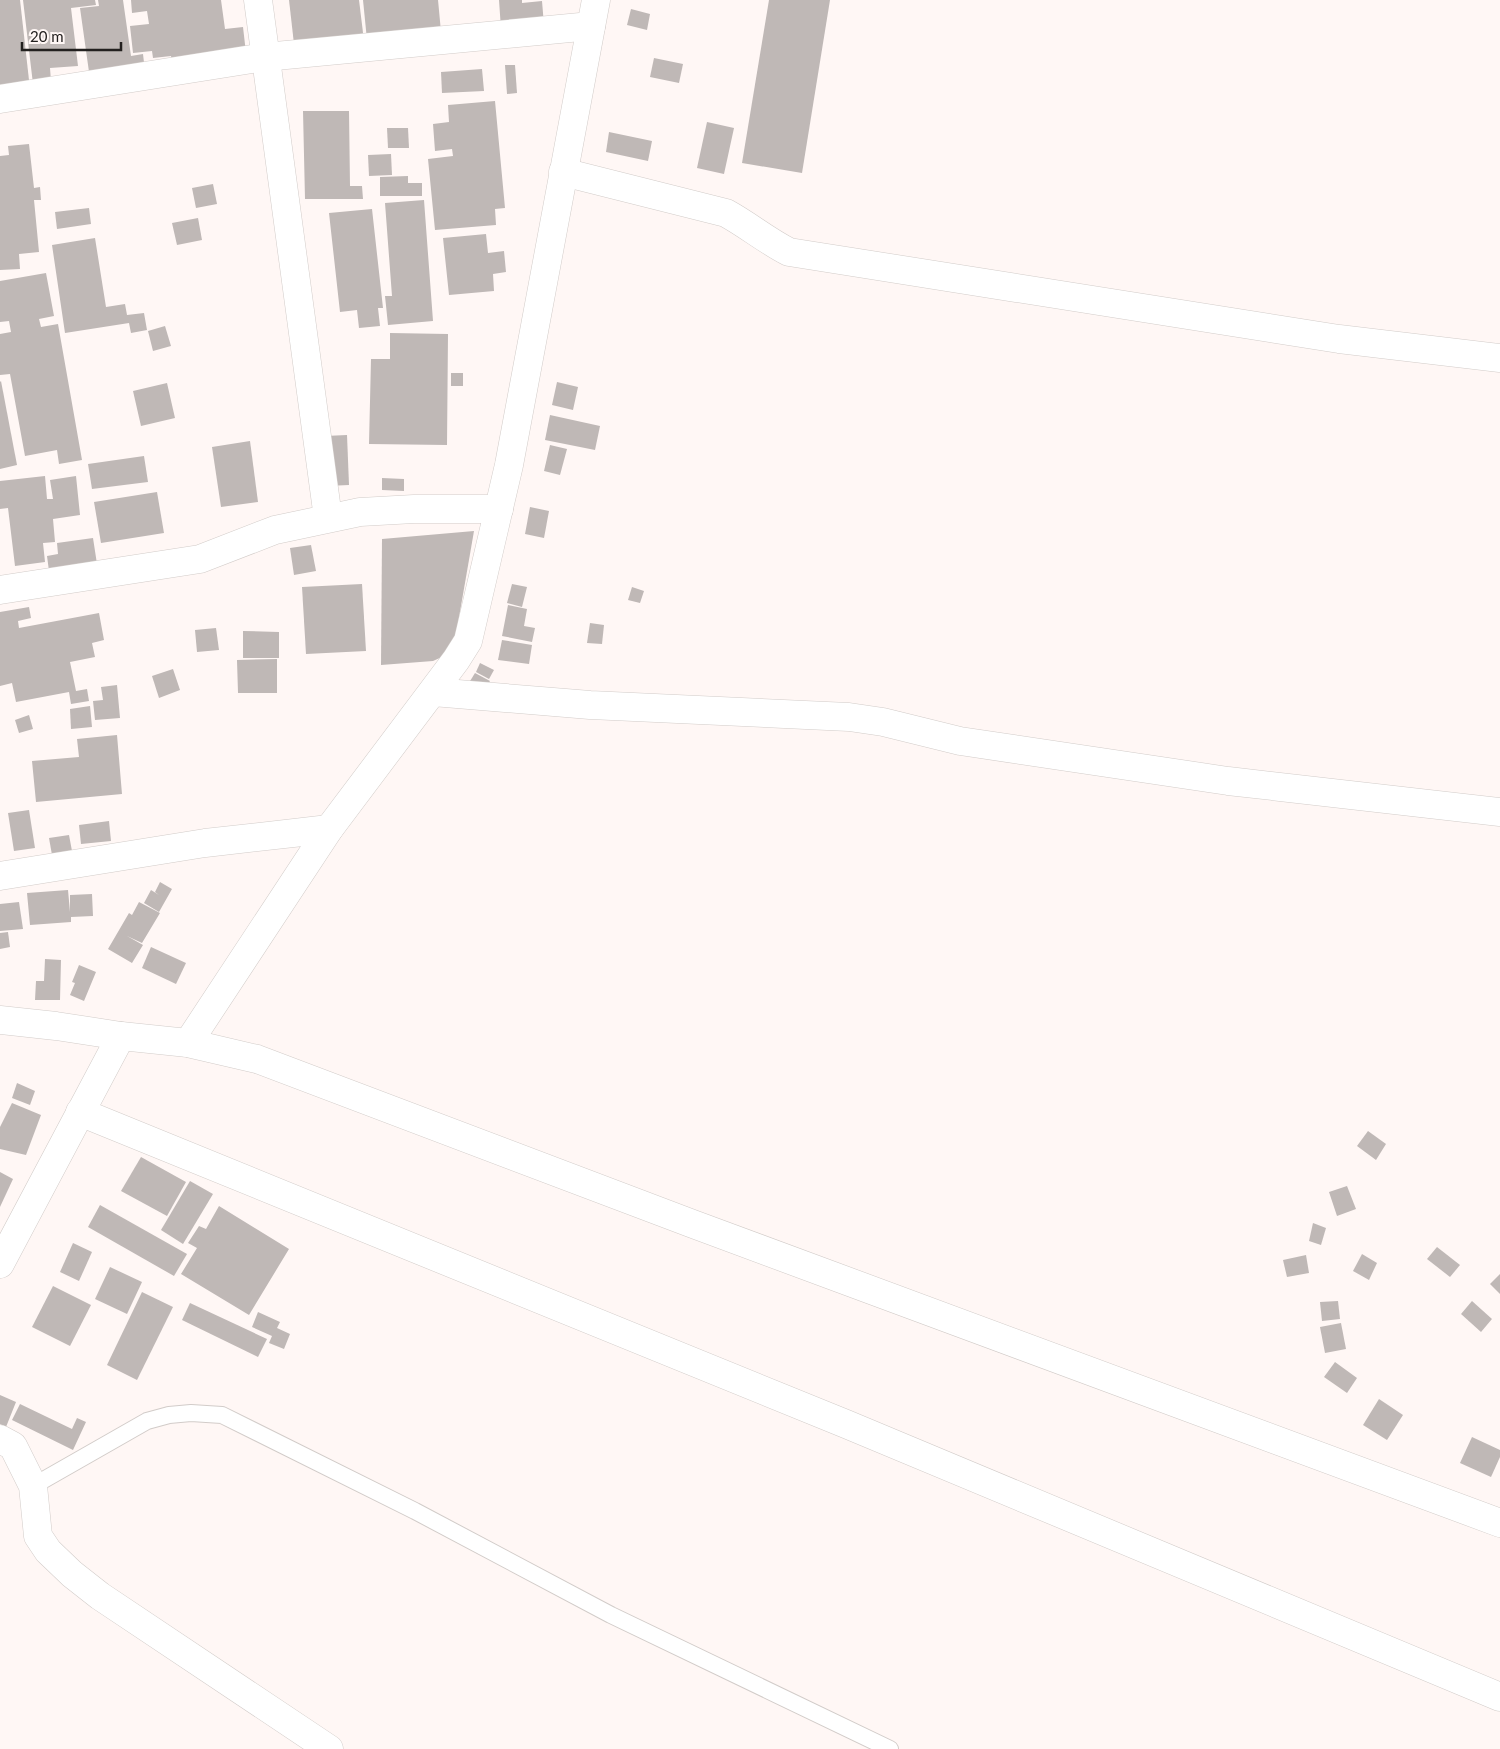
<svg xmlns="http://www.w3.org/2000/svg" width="1500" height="1749" viewBox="0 0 1500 1749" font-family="Lato,sans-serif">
	<rect width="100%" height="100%" fill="#fff7f5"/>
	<g fill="#bfb8b6">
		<polygon points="0,0 20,0 30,89 0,92"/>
		<polygon points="23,0 95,0 96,5 71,8 78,66 50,68 51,81 33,84"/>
		<polygon points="98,0 123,0 131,56 143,54 145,71 90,79 80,8 99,6"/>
		<polygon points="131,0 221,0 225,29 243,27 246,53 172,62 171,56 153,58 152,51 133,53 130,26 149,24 147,11 132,13"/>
		<polygon points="289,0 359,0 364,41 294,44"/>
		<polygon points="363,0 438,0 441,32 367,40"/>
		<polygon points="499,0 522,0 522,3 542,1 544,25 501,29"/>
		<polygon points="769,0 830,0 802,173 742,163"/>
		<polygon points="631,9 650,14 647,30 627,25"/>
		<polygon points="654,58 683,64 679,83 650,77"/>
		<polygon points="505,65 515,65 517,93 507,94"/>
		<polygon points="482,69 484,91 442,93 441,72"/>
		<polygon points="495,101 505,208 495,209 496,225 435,230 428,159 453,156 452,149 435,151 433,124 449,122 448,105"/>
		<polygon points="303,111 349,111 350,186 362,186 363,199 305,199"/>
		<polygon points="707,122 734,128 724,174 697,168"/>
		<polygon points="387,128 408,128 409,148 388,148"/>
		<polygon points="609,132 652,141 648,161 606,152"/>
		<polygon points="29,144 34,188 40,187 41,200 34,200 39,252 19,254 20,269 0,270 0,156 9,155 8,146"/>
		<polygon points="391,154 392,175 369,176 368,155"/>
		<polygon points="408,176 408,183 422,183 422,196 380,196 380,177"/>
		<polygon points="213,184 217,204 196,208 192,188"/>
		<polygon points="424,200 433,321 388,325 385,296 392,296 385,203"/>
		<polygon points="89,208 91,224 57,229 55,212"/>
		<polygon points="372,209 383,308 378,308 380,326 359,328 357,310 340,312 329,213"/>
		<polygon points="198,218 202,240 177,245 172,223"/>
		<polygon points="486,234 488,253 504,251 506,272 493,274 494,291 449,295 443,238"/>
		<polygon points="95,238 106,307 125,304 127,315 144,313 147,330 131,333 129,323 65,333 52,245"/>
		<polygon points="46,273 54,316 39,319 41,327 58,324 82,460 59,464 57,450 25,456 10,374 0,375 0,334 11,332 9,321 0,322 0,281"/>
		<polygon points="165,326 171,346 153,351 148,331"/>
		<polygon points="390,333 448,334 447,445 369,444 371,359 390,359"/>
		<rect x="451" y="373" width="12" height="13"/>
		<polygon points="1,381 17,465 0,469 0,382"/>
		<polygon points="557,382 578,387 573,410 552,405"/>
		<polygon points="167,383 175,418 141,426 133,391"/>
		<polygon points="550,415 600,426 595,450 545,440"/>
		<polygon points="347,435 349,485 327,486 325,436"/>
		<polygon points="250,441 258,502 221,507 212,447"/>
		<polygon points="550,445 567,449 560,475 544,471"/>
		<polygon points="144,456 148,482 92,489 88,464"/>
		<polygon points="45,476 47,499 53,499 50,480 76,476 80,515 53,519 55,542 43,543 45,562 15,566 8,508 0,509 0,481"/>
		<polygon points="382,478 404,479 404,491 382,490"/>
		<polygon points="157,492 164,533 101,543 94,502"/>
		<polygon points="530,507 549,511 544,538 525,534"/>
		<polygon points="474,531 453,652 433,661 381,665 382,539"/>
		<polygon points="93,538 97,564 49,571 47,556 58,554 57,543"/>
		<polygon points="311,545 316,571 294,575 290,548"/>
		<polygon points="362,584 366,651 306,654 302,587"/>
		<polygon points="512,584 527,587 522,607 507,603"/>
		<polygon points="632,587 644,591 640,603 628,600"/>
		<polygon points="508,605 527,609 524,626 535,628 532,642 502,636"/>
		<polygon points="29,607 31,618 18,621 19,628 99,613 104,640 92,643 95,657 70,662 76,691 87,689 89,701 71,704 69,692 16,702 12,683 0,686 0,612"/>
		<polygon points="590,623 604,625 602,644 587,643"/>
		<polygon points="216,628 219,650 197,652 195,630"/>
		<polygon points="243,631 279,632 279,658 243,658"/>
		<polygon points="502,640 532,645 529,664 498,660"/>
		<polygon points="277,659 277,693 238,693 237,660"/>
		<polygon points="480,663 494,670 489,679 476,672"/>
		<polygon points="173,669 180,690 159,698 152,676"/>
		<polygon points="475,673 490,681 482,694 467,686"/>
		<polygon points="117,685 120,718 95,720 93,701 103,700 101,687"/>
		<polygon points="90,706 92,727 71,729 70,709"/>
		<polygon points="29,715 33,729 19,733 15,720"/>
		<polygon points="117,735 122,794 36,802 32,761 79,757 77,739"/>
		<polygon points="29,810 35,848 14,851 8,813"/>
		<polygon points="109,821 111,841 81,844 79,825"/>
		<polygon points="69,835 72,851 52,855 49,838"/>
		<polygon points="160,882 172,889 159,912 144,903 151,890 159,895 155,892"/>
		<polygon points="68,890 70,912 70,895 92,894 93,916 71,917 71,922 30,925 27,893"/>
		<polygon points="19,902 23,929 0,931 0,904"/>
		<polygon points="139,902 160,913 142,943 127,936 143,945 132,963 108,949 129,913 132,915"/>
		<polygon points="8,932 10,947 0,949 0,933"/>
		<polygon points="151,947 186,963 176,984 142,968"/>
		<polygon points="45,959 61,960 60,1000 35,1000 36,981 44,981"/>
		<polygon points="79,965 96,972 84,1001 70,995 75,983 72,982"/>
		<polygon points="17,1083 35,1091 30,1105 12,1098"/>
		<polygon points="12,1103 41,1115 26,1155 0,1149 0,1127"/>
		<polygon points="1368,1131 1386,1144 1376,1160 1357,1146"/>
		<polygon points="141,1157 186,1182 167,1216 121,1191"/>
		<polygon points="0,1172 13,1179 0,1207"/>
		<polygon points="190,1181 213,1194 183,1244 161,1230"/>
		<polygon points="1347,1186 1356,1209 1337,1216 1329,1192"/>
		<polygon points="100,1205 187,1254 174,1276 88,1227"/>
		<polygon points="219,1206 289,1249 249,1315 181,1274 197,1248 188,1243 199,1226 206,1229"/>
		<polygon points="1313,1223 1326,1228 1321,1245 1309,1241"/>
		<polygon points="73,1243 92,1252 79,1281 60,1272"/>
		<polygon points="1437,1247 1460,1265 1450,1277 1427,1259"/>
		<polygon points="1362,1254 1377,1263 1369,1280 1353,1271"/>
		<polygon points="1306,1255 1309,1273 1287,1277 1283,1260"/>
		<polygon points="110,1267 142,1282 127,1314 95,1299"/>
		<polygon points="1500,1274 1500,1294 1490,1284"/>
		<polygon points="53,1286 91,1305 70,1346 32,1327"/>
		<polygon points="142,1292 173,1307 137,1380 107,1365"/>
		<polygon points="1338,1301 1340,1319 1322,1321 1320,1302"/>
		<polygon points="1472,1301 1492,1319 1481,1332 1461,1314"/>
		<polygon points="190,1303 267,1339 258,1357 182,1320"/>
		<polygon points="258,1312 280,1322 277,1328 290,1334 284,1349 269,1343 272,1336 252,1327"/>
		<polygon points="1341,1323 1346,1349 1325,1353 1320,1327"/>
		<polygon points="1335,1362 1357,1378 1347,1393 1324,1377"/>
		<polygon points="0,1395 16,1402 6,1427 0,1424"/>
		<polygon points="1379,1399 1403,1415 1387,1440 1363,1425"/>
		<polygon points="20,1404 72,1429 77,1418 86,1422 73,1450 12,1420"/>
		<polygon points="1472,1437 1500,1450 1500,1457 1491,1477 1460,1463"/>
	</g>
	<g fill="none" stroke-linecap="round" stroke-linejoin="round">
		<defs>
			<polyline id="lane" points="33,1486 147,1421 169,1415 191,1413 222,1415 415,1511 611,1615 890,1749"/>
			<g id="street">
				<polyline points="258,0 328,518"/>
				<polyline points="0,99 265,57 591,26"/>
				<path d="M563 172 726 213C748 225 767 241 789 252L1339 339 1500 358"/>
				<polyline points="0,590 200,559 275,530 360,512 414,509 499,509"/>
				<polyline points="433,692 590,705 849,717 883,722 960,741 1228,781 1500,812"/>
				<polyline points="0,876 205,843 329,829"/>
				<polyline points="0,1020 56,1026 121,1036 188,1043 257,1059 693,1224 1500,1523"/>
				<polyline points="188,1043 329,829 456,660 468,641 509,465 596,0"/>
				<polyline points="80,1112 846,1424 1500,1697"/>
				<polyline points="0,1264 121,1036"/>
				<polyline points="0,1439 13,1446 33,1486 38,1536 48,1551 72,1574 100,1596 329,1749"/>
			</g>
		</defs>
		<use href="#lane" stroke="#d2ccc9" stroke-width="18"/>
		<use href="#street" stroke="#d2ccc9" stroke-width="29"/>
		<use href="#lane" stroke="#fff" stroke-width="16"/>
		<use href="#street" stroke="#fff" stroke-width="28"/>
	</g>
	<path d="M22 42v8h99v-8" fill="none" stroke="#23201f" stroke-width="2.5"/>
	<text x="30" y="42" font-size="15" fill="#23201f" stroke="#fff7f5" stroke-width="4" paint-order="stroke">20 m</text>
</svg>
